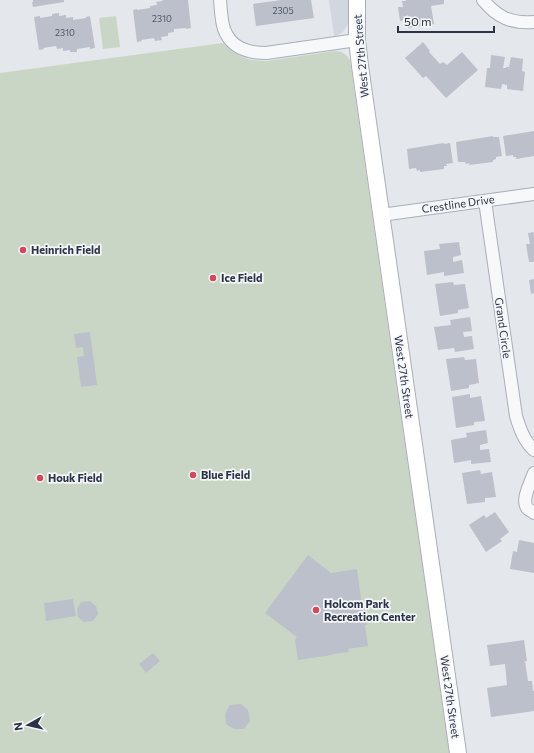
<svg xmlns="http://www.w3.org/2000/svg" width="534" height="753" viewBox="0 0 534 753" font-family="Commissioner,sans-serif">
	<rect width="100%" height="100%" fill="#e4e7ec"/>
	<polygon fill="#d2d6de" points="329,0 349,0 348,24 343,32 338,35 334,36"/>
	<g fill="#c9d6c5">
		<polygon points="116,16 120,47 103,49 99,18"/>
		<path d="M223 43C237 57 247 61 267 61L335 51C342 51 346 54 350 60L449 753H0V73Z"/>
	</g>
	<g fill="#bbc0ca">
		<polygon points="33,0 64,0 64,2 33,7 32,2 33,2"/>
		<polygon points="162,0 188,0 191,28 186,29 186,28 174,29 174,32 168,33 168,36 161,37 162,40 155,41 154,38 141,40 142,41 137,42 133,10 137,9 137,10 150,8 150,6 157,5 156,2 163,1"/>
		<polygon points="281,0 311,0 314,18 256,26 253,4"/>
		<polygon points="406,0 444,0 444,4 431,6 434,24 408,28 407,20 400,21 398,7 403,7 402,1 406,1"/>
		<polygon points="59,13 59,16 66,15 66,18 73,17 73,20 86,18 86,17 90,16 95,48 90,49 90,47 77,49 77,52 70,52 70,50 63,51 63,48 57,49 56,46 43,48 44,49 39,50 34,17 40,16 40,18 52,16 52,14"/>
		<polygon points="423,42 430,51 429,52 440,64 443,62 447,65 462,52 478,70 446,98 426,76 423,78 405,58"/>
		<polygon points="491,55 505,57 503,68 506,68 506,67 509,67 511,57 523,59 522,71 525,72 523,91 507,89 507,85 502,84 501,89 485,87 487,68 490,68"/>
		<polygon points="534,131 534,156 516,159 516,157 513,157 513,155 506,156 503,136"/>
		<polygon points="493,136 493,137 499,137 502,156 496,157 496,159 493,160 493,162 469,165 469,163 466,164 465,162 458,162 456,142"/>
		<polygon points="444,143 444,144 450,143 453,163 446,164 447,166 444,166 444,169 420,172 420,170 417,171 416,168 409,169 407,149"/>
		<polygon points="534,232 534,262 529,262 526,244 530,244 528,233"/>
		<polygon points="459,242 461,255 453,257 453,262 462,260 464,273 444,276 444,272 427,275 424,251 440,249 439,244"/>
		<polygon points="534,279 534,293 531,294 529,280"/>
		<polygon points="453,282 454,285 465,284 469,308 458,310 458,313 440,316 435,284"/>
		<polygon points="470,317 472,331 463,332 464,337 472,336 474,349 455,352 454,348 438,350 434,327 451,325 450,320"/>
		<polygon points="90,332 97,385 81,387 77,357 84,356 83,347 76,348 74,334"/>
		<polygon points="464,357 465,360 476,359 479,383 469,385 469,388 451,391 446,359"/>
		<polygon points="470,394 470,398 481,396 485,421 474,422 474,425 456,428 452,397"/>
		<polygon points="486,430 488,443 480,445 480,450 489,449 491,462 471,464 471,460 454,463 451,440 467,437 466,433"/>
		<polygon points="480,470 481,474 492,472 496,497 485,498 485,502 467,504 462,473"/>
		<polygon points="495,512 509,532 500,539 502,541 486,552 469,525 484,515 486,518"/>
		<polygon points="519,540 534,543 534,573 510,569 513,551 517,552"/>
		<polygon points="308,555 331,573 357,569 362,607 365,607 367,625 365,625 368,646 348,649 349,652 332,654 332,655 298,660 295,640 297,637 265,613"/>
		<polygon points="73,599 76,616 46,621 44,603"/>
		<polygon points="90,601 96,606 98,614 93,621 84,622 78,617 77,609 81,602"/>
		<polygon points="524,640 527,661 525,661 528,681 532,681 533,691 534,691 534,711 491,717 487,688 507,685 505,664 490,666 487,645"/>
		<polygon points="153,653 160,661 146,673 139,664"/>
		<polygon points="241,704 248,710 250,721 244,729 234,729 226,724 225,714 230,705"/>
	</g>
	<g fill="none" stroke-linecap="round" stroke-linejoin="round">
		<defs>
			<g id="street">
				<path d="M220 0C221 9 221 20 224 29 231 48 247 53 266 53L357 40"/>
				<path d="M483 0C497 17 511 24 534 22"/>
				<path d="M485 201 516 416C520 429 524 441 534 450"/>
				<polyline points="381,215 534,194"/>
				<path d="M534 473C531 482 520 501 528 509 529 510 534 512 534 513"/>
			</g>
			<polyline id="secondary" points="357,0 357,40 360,66 458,753"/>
		</defs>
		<use href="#street" stroke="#a9aeb7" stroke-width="14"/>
		<use href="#secondary" stroke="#a9aeb7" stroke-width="18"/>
		<use href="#street" stroke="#f7f8fa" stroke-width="12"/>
		<use href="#secondary" stroke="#fff" stroke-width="16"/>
	</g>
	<g fill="#d1495b" stroke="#f4f6f9" stroke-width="1.5">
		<circle cx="23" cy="250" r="4"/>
		<circle cx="213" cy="278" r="4"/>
		<circle cx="193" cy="475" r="4"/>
		<circle cx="40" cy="478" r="4"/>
		<circle cx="316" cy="610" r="4"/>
	</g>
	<g text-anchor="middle" stroke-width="3.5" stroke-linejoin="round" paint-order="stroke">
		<g font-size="9" fill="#4f5766">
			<text x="283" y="14">2305</text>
			<text x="162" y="22">2310</text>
			<text x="65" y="36">2310</text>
		</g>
		<g font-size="11" fill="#2b3445" stroke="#f4f6f9">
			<text transform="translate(361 56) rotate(-95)" y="4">West 27th Street</text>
			<text transform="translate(458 204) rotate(-8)" y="4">Crestline Drive</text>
			<text transform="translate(503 328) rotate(82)" y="4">Grand Circle</text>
			<text transform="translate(404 377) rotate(82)" y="4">West 27th Street</text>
			<text transform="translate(450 697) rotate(82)" y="4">West 27th Street</text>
		</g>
		<g font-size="11" font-weight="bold" fill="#2b3445" stroke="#f4f6f9" text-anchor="start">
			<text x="31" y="254">Heinrich Field</text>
			<text x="221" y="282">Ice Field</text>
			<text x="201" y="479">Blue Field</text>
			<text x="48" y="482">Houk Field</text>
			<text x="324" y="608">Holcom Park<tspan x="324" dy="13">Recreation Center</tspan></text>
		</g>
	</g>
	<g transform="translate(28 725) rotate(262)" stroke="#f4f6f9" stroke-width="3" paint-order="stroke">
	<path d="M0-3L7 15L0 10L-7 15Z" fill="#2b3445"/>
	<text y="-6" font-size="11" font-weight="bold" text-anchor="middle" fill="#2b3445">N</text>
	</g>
	<path d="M398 26v6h96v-6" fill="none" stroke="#2b3445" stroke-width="2"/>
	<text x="404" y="26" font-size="12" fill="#2b3445" stroke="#f4f6f9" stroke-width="3" paint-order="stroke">50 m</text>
</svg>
